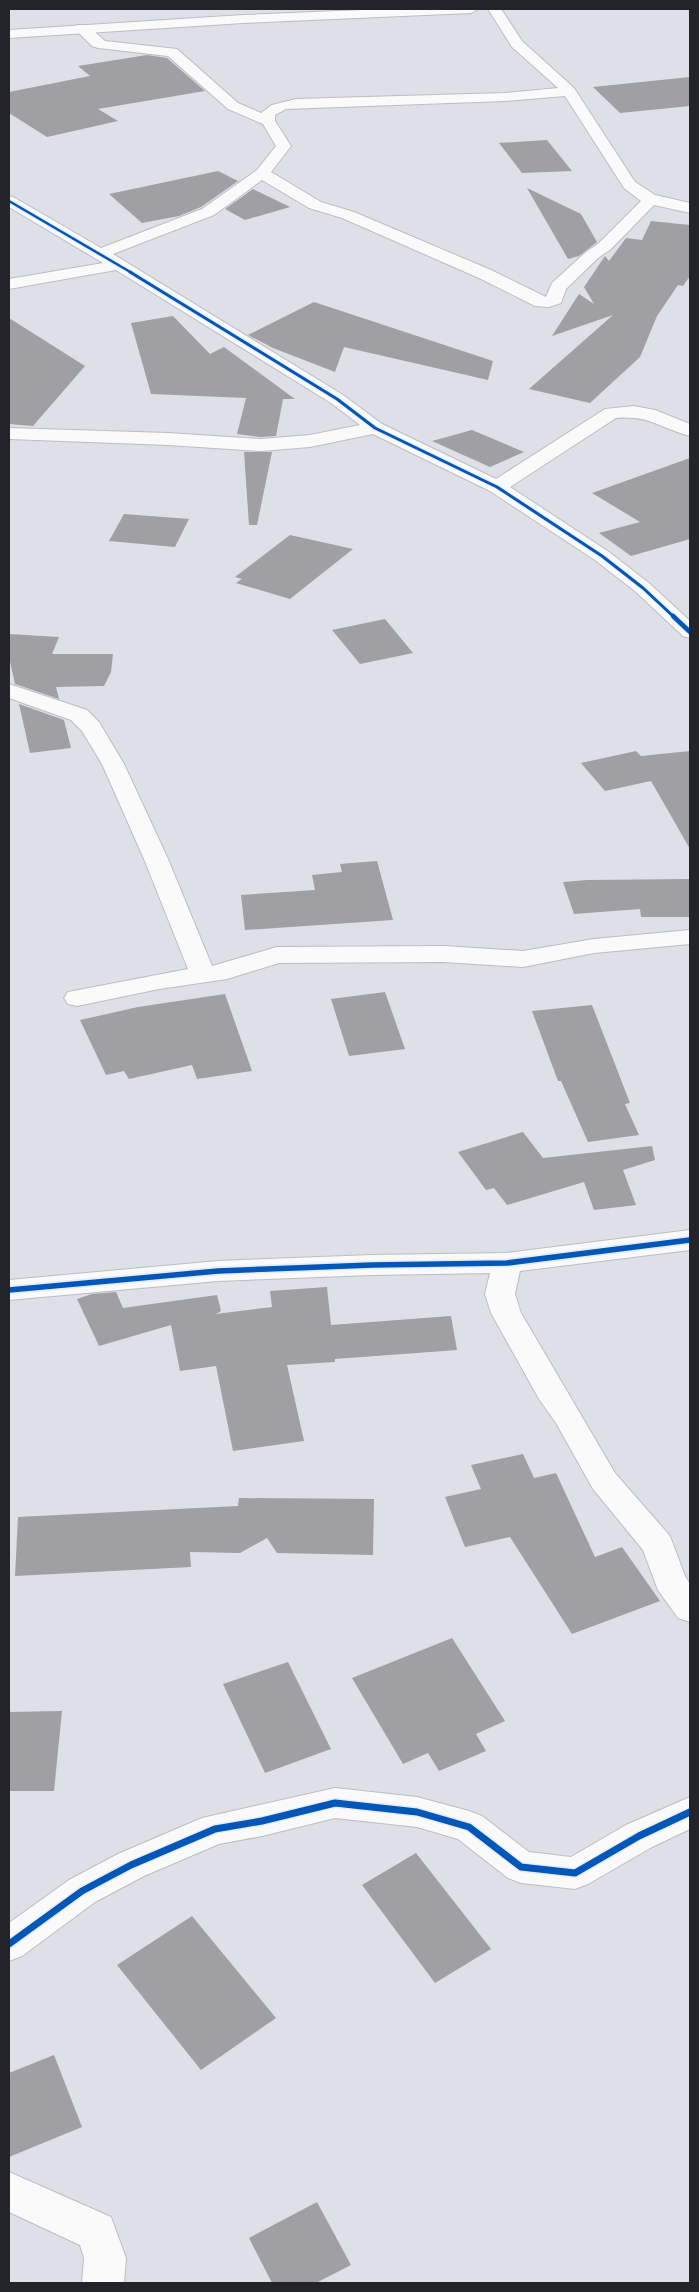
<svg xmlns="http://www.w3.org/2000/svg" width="699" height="2292" viewBox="0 0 699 2292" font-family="'Varela Round',sans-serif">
	<rect width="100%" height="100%" fill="#dee0e7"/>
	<g fill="#9f9fa4">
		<polygon points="147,55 167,58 205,91 98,109 118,121 47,137 9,113 9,92 90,76 78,66"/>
		<polygon points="690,77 690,106 620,113 593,87"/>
		<polygon points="547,140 572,171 522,173 499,143"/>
		<polygon points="218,171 238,181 201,207 179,216 142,223 109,194"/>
		<polygon points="527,188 581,214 597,242 579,256 568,259"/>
		<polygon points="253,189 290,207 245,220 225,209"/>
		<polygon points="651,221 690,225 690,276 683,286 678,285 657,316 640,357 590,403 529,389 613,315 552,336 579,294 594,304 584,287 605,256 609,261 626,238 642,240"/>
		<polygon points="314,302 493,361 488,380 344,347 335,372 273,348 248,335"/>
		<polygon points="173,316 210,354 224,347 295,399 283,399 276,436 261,437 237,434 246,398 151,394 131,323"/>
		<polygon points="9,318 85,366 33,426 9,424"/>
		<polygon points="472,430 524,452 490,467 432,441"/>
		<polygon points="244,452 272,452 257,525 249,525"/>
		<polygon points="690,458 690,539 631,556 599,533 640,522 592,493"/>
		<polygon points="124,514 189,519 175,547 109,541"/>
		<polygon points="290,535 353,549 290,599 236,583 242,579 235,577"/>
		<polygon points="385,619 413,653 360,664 332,630"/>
		<polygon points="9,634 59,637 52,654 113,654 111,672 104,686 56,687 59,699 15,684 9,657"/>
		<polygon points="19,704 64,720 71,748 30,753"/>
		<polygon points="636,751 641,756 690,751 690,849 651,781 605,791 581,763"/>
		<polygon points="377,861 393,920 245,930 241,895 315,890 312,875 342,872 340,864"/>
		<polygon points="690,879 690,917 641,917 640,909 574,914 563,882 587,880"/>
		<polygon points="385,992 405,1049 349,1056 331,999"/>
		<polygon points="225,994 252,1071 197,1079 192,1065 129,1079 124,1071 106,1075 80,1020 138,1007"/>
		<polygon points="592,1005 630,1103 625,1104 639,1135 588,1142 561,1081 558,1081 532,1011"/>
		<polygon points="523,1132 543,1158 652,1146 655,1160 623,1170 636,1205 594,1210 584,1182 507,1205 494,1188 486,1190 458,1152"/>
		<polygon points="327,1287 331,1325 451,1316 457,1350 335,1359 335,1362 287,1365 304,1441 233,1451 216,1366 180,1371 171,1325 99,1346 77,1299 92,1294 116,1292 123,1308 217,1295 221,1311 216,1314 272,1307 270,1291"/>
		<polygon points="523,1454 534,1478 556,1473 595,1557 622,1547 660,1601 572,1634 510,1537 465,1547 445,1497 481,1489 471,1465"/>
		<polygon points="239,1498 374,1499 373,1555 277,1553 267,1538 240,1553 190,1552 191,1567 15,1576 18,1517 238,1506"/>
		<polygon points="452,1638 505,1721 476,1734 486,1751 439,1771 428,1753 403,1764 352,1678"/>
		<polygon points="288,1662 331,1749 265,1773 223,1684"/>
		<polygon points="62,1711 54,1791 9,1791 9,1712"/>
		<polygon points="416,1853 491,1949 435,1983 362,1885"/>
		<polygon points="192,1916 276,2018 201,2070 117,1965"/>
		<polygon points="54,2055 82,2127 9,2157 9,2073"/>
		<polygon points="317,2202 351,2265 316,2283 272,2283 249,2238"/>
	</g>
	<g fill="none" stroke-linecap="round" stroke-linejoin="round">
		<defs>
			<g id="minor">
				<path d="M488 9H501L522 41 574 88 635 182 655 195 690 203V213L654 205 611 249 598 258 566 289 561 303 549 307 535 306 479 278 342 218 309 208 262 180 214 215 113 254 343 395 382 424 496 479 605 409 634 406 655 410 690 424V436C660 428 649 415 616 418L510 487 609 552 650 584 690 621V638L683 636 636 592 595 560 490 491 373 434 310 447 261 451 168 445 9 439V428L168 433 261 439 310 435 360 425 331 403 116 270 9 289V279L103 263 9 207V196L15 198 101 248 202 209 257 170 276 146 263 124 228 109 168 56 98 48 92 46 77 31 75 28 77 25H87L105 41 177 49 238 103 261 113 272 105 296 99 505 93 558 88 512 47ZM565 96 624 188 641 201 599 243 586 252 552 283 546 297 491 270 354 212 321 202 271 172 291 146 275 121V115L286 109 505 101Z"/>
				<polygon points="9,684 87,710 99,722 124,764 168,859 212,966 277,947 444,946 523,951 594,939 690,930 690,944 594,953 523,967 444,962 279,963 227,979 159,989 77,1006 68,1004 64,998 68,992 188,969 144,859 102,764 82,731 71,720 9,698"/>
				<polygon points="690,1230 690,1250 520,1271 515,1294 521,1313 615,1473 670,1536 685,1576 690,1584 690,1622 678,1618 658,1590 643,1550 593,1489 556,1423 539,1399 491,1313 485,1294 490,1273 372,1275 218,1281 9,1300 9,1280 218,1261 372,1255 507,1253"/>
				<polygon points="335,1788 417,1797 469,1811 482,1816 529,1852 571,1857 626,1825 690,1797 690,1829 652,1847 588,1884 575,1889 521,1883 508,1878 458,1839 417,1827 335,1818 262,1836 219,1844 144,1876 95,1902 22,1956 9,1961 9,1923 69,1880 118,1854 202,1818"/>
				<polygon points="9,2172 111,2217 126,2258 124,2283 82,2283 84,2258 80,2245 9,2212"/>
			</g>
			<polygon id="trunk" points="386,9 478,9 471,13 243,23 9,38 9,30 243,15"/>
		</defs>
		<use href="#minor" stroke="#bcbdc3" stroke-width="2"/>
		<use href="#trunk" stroke="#bcbdc3" stroke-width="2"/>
		<use href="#minor" fill="#fafafb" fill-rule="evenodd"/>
		<use href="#trunk" fill="#fafafb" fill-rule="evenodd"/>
		<defs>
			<polyline id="cycleway-far4" points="9,201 132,273"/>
			<polyline id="cycleway-far3" points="130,272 337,399 375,428 497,487 602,556 643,588 674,617"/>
			<polyline id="cycleway-far2" points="673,616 690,632"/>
			<polyline id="cycleway-far1" points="9,1290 218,1271 372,1265 507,1263 690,1240"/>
			<polyline id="cycleway" points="9,1944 82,1891 131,1865 215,1829 262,1821 335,1803 417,1812 469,1827 521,1867 575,1873 639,1836 690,1812"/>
		</defs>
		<use href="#cycleway-far4" stroke="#e7ecf9" stroke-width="4.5"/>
		<use href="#cycleway-far3" stroke="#e7ecf9" stroke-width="5"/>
		<use href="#cycleway-far2" stroke="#e7ecf9" stroke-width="7"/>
		<use href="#cycleway-far1" stroke="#e7ecf9" stroke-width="9"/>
		<use href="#cycleway" stroke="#e7ecf9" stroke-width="10"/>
		<use href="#cycleway-far4" stroke="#0057b8" stroke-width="2.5"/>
		<use href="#cycleway-far3" stroke="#0057b8" stroke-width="3"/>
		<use href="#cycleway-far2" stroke="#0057b8" stroke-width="4.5"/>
		<use href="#cycleway-far1" stroke="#0057b8" stroke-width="5.5"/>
		<use href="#cycleway" stroke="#0057b8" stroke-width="7"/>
	</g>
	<rect width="699" height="2292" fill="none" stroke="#222429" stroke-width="20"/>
</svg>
